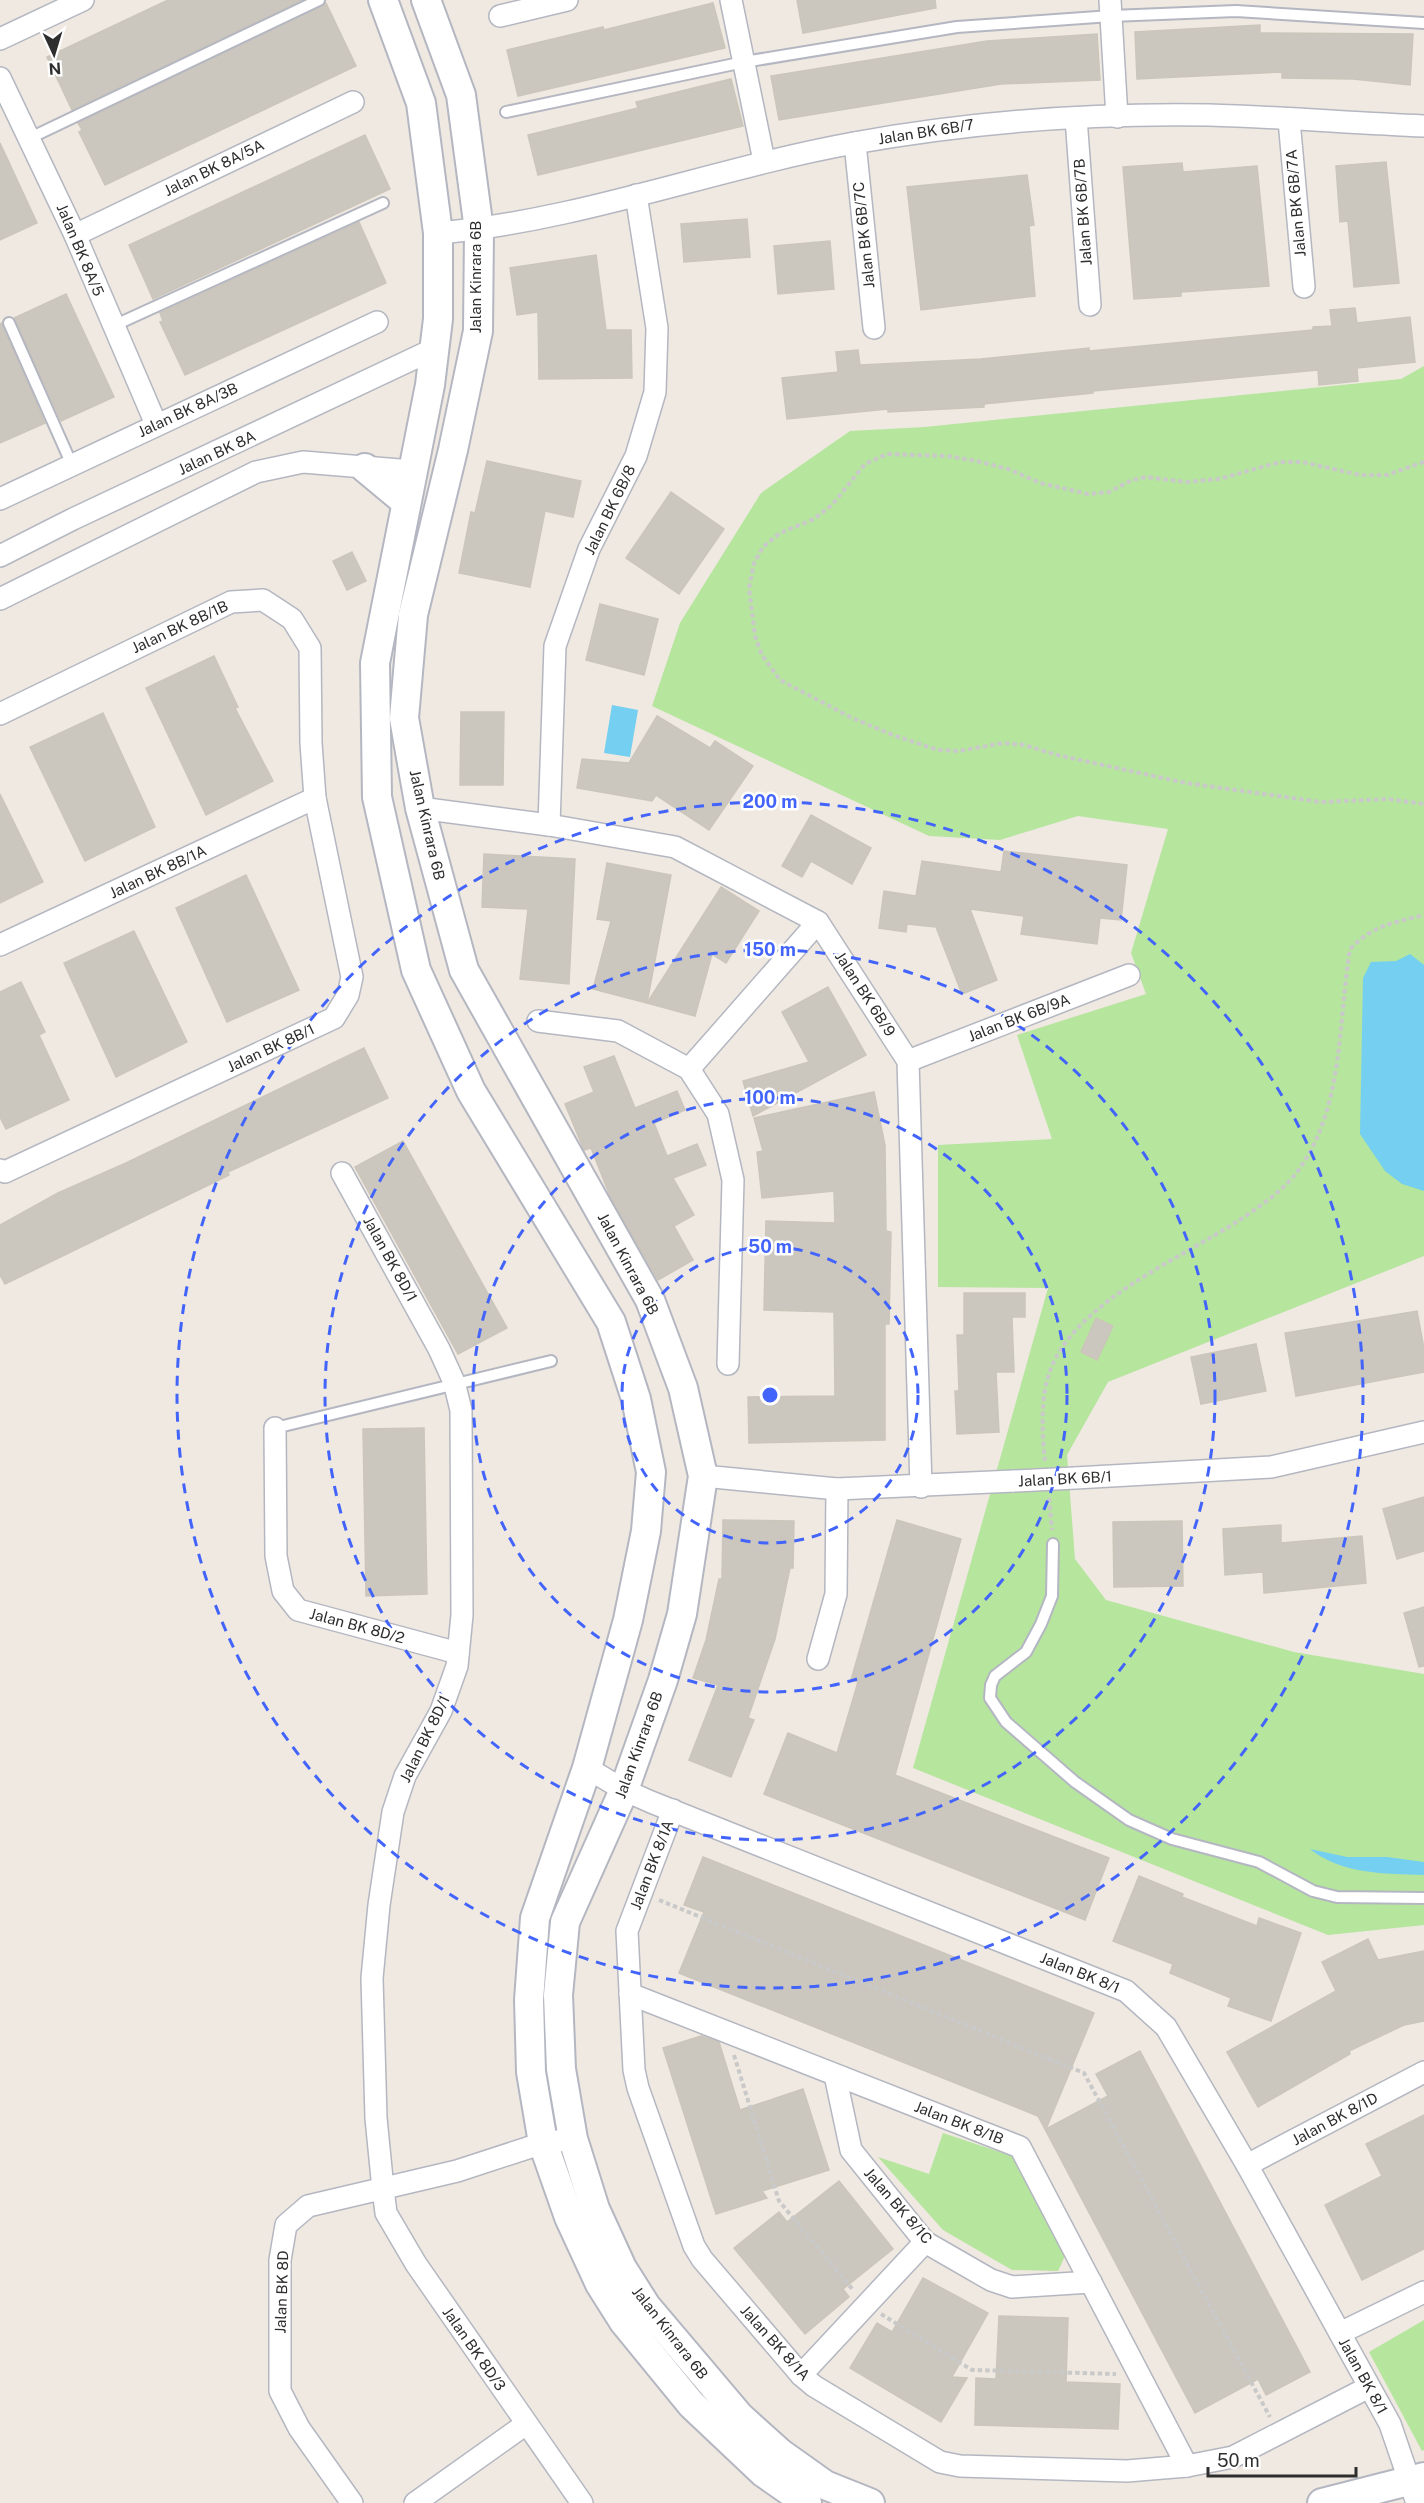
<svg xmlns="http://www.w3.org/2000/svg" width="1424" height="2503" viewBox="0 0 1424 2503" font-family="'Public Sans',sans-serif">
	<rect width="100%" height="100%" fill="#efe9e1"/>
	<g fill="#b6e59e">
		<polygon points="1424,366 1424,1256 1108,1382 1067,1455 1075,1559 1106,1600 1294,1652 1424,1674 1424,1925 1328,1935 913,1768 1048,1288 938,1287 938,1145 1052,1139 1017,1035 1146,994 1131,953 1168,829 1078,816 1000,840 929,836 652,706 680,623 761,493 850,431 925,427 1401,379"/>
		<polygon points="943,2133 1015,2157 1065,2256 1058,2271 1012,2270 943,2230 878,2157 929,2174"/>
		<polygon points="1424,2320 1424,2450 1422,2451 1369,2352"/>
	</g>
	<g fill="#75cff0">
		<polygon points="612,705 638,710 630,757 604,753"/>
		<polygon points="1410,954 1424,965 1424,1191 1402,1184 1385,1171 1360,1134 1363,978 1371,962 1396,961"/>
		<path d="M1310 1849 1347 1857H1387L1424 1862V1875C1385 1874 1341 1874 1310 1849Z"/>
	</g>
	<g fill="#cbc7bf" stroke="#cbc5ba" stroke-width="1.5">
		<polygon points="168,0 302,0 72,110 47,57"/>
		<polygon points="797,0 935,0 936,8 803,33"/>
		<polygon points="326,3 356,66 105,185 79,132 82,130 78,123"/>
		<polygon points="713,3 725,48 518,96 507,50 603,27 604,30"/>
		<polygon points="1260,25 1260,33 1413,34 1410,85 1353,79 1282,78 1282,72 1137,79 1135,32"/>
		<polygon points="1097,34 1100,80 1001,84 779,120 771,76 987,41"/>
		<polygon points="731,79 743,126 538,175 528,135 638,108 636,102"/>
		<polygon points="365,135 390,189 153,299 129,245"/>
		<polygon points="0,143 37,223 0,240"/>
		<polygon points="1386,162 1399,283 1354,287 1348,221 1340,222 1336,166"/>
		<polygon points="1182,163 1183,172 1257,166 1269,286 1181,292 1181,296 1134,299 1123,167"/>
		<polygon points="1027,175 1034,225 1029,226 1035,296 921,310 907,187"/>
		<polygon points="747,219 750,257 684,262 681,224"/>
		<polygon points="359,222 386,283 185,375 160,322 163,321 160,313"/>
		<polygon points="830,241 834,289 778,294 774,246"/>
		<polygon points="596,255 606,330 631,330 632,378 539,379 538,312 517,315 510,268"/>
		<polygon points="66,294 114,397 61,421 14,318"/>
		<polygon points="1355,308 1357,323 1410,317 1415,362 1357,368 1358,381 1319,385 1318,370 1093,391 1093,393 984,404 984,407 888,412 888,409 787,419 782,378 838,372 836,352 858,350 860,365 981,359 1089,348 1089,351 1313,330 1313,327 1332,326 1330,310"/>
		<polygon points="2,323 45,423 0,443 0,324"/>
		<polygon points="487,461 581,481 573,517 545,511 530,587 459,573 471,512 475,513"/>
		<polygon points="671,492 724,529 679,594 626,558"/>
		<polygon points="352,552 366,581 347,590 333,561"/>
		<polygon points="600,604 658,619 644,675 586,660"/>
		<polygon points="214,656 238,707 235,708 273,781 206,815 146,688"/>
		<polygon points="461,712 504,712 503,785 460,785"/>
		<polygon points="103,713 155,827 85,861 30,747"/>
		<polygon points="657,716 710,748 715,741 753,766 709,830 656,795 652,801 577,788 582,759 629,763"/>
		<polygon points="0,794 43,882 0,903"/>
		<polygon points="811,815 871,848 852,884 811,861 802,877 782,866"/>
		<polygon points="1004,851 1127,865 1121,920 1100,918 1097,944 1021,934 1024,916 970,909 997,980 962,994 936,927 907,924 906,932 879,928 884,891 916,896 922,861 1001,872"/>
		<polygon points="484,854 575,859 569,984 520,979 528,909 482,907"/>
		<polygon points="607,863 671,875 647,1003 593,989 611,921 597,919"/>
		<polygon points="246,875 299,990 227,1022 176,908"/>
		<polygon points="721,887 759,911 726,963 712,954 695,1016 647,1003"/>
		<polygon points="134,931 187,1042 116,1077 64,963"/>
		<polygon points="21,982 45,1032 39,1035 69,1100 6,1129 0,1117 0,992"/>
		<polygon points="828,987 866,1055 753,1116 743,1081 809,1062 782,1012"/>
		<polygon points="364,1048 388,1098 228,1172 229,1175 5,1284 0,1275 0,1225 58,1193 126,1163"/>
		<polygon points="614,1056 635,1108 677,1091 685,1110 654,1123 667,1156 697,1144 706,1165 673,1178 694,1215 674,1226 693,1260 658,1280 610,1196 591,1148 584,1150 581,1143 565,1104 594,1092 584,1067"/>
		<polygon points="874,1092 885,1145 886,1231 891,1232 889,1324 885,1324 885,1440 749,1443 748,1397 835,1396 834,1312 764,1310 766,1221 835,1223 834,1191 762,1198 757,1152 763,1151 754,1118"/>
		<polygon points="403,1141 507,1328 458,1354 355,1167"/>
		<polygon points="964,1293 1025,1293 1025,1317 1012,1317 1014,1372 996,1372 999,1432 957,1434 955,1391 959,1391 957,1335 964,1335"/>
		<polygon points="1417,1311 1424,1349 1424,1372 1296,1396 1285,1333"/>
		<polygon points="1096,1318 1113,1326 1097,1360 1081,1352"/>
		<polygon points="1256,1344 1266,1391 1201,1404 1191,1357"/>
		<polygon points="424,1428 427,1594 366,1596 363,1429"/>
		<polygon points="1424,1497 1424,1551 1397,1559 1383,1509"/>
		<polygon points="723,1520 794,1521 793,1568 790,1568 775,1639 748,1718 754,1720 731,1777 689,1760 718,1685 693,1678 706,1640 719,1579 722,1579"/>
		<polygon points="897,1520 961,1539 895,1775 1109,1858 1085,1920 764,1794 788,1733 837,1753 858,1682 851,1680"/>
		<polygon points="1182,1521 1183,1586 1114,1587 1113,1522"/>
		<polygon points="1281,1525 1281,1543 1362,1536 1366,1583 1264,1593 1263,1572 1225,1575 1223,1529"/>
		<polygon points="1424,1607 1424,1666 1419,1667 1404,1613"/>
		<polygon points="703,1857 1094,2013 1046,2129 1108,2096 1096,2074 1140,2051 1310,2372 1266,2395 1258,2379 1195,2413 1038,2116 679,1973 704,1912 684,1905"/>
		<polygon points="1139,1876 1183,1894 1182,1897 1257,1926 1259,1918 1301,1933 1271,2021 1228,2006 1231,1998 1170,1973 1173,1964 1113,1941"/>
		<polygon points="1368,1939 1378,1960 1424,1951 1424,2021 1404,2025 1349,2051 1350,2054 1258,2107 1227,2052 1336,1991 1322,1962"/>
		<polygon points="701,2036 719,2042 740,2110 803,2089 829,2170 762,2191 767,2198 716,2214 663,2048"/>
		<polygon points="1424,2115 1424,2249 1362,2280 1325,2205 1382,2176 1366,2144"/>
		<polygon points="839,2181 893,2249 843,2289 849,2297 805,2334 734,2248 779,2212 787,2222"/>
		<polygon points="923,2278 988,2313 952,2377 967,2378 941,2422 850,2368 877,2323 892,2332"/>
		<polygon points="999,2316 1068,2318 1066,2382 1120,2384 1118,2429 975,2425 976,2378 996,2379"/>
	</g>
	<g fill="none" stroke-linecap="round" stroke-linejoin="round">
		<defs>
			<g id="lane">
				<polyline points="506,112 744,62 957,27 1111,16 1236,11 1424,23"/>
				<polyline points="30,138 319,0"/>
				<polyline points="9,323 72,465"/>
				<polyline points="113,326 383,203"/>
				<polyline points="275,1428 551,1361"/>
				<polyline points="1053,1544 1052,1596 1041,1624 1026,1652 995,1676 991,1685 990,1698 1006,1722 1075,1782 1129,1820 1172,1839 1259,1862 1313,1891 1337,1897 1424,1898"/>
			</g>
			<g id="street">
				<polyline points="731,0 764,161"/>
				<polyline points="1110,0 1117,117"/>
				<polyline points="500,16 567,0"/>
				<polyline points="0,39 83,0"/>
				<polyline points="0,78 75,235 156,424"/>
				<polyline points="1076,118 1090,305"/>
				<polyline points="1289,120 1304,287"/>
				<polyline points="855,143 874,328"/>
				<path d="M438 233C578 221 716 168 854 143 971 122 1090 113 1209 115 1280 117 1352 123 1424 126"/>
				<polyline points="75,235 353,102"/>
				<polyline points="0,499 377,322"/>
				<polyline points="0,556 73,519 434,349"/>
				<polyline points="0,599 256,472 303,462 412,471"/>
				<polyline points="0,714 231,602 263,600 292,619 310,648 311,743 315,798 352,977 348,995 334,1018 5,1172 0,1170"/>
				<polyline points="420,808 549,825 675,847 818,922 908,1061 921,1487"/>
				<polyline points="549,825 555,646 589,549 636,456 655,392 657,328 636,195"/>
				<polyline points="0,945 315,798"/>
				<polyline points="538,1021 618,1031 689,1069 718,1114 733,1180 728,1364"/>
				<polyline points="908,1061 1129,975"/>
				<polyline points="689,1069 818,922"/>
				<polyline points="342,1173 439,1349 454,1382 461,1410 462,1615 457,1666 441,1711 405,1776 393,1812 379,1905 372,1978 376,2118 383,2189 386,2213 416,2264 582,2503"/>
				<polyline points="275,1428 276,1556 283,1591 298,1610 458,1653"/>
				<polyline points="703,1476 837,1489 1014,1481"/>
				<polyline points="1075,1478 1271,1467 1424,1432"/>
				<polyline points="818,1659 836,1594 837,1489"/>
				<polyline points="587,1768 624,1790 651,1802 1126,1991 1166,2027 1247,2165 1390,2424 1417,2503"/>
				<polyline points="673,1810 627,1931 634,2070 638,2088 694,2246 702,2259 801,2375 814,2386 940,2462 960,2466 1127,2471 1187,2466 1233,2457 1369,2387"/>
				<polyline points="630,1994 1020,2147 1187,2466"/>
				<polyline points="835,2075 851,2150 925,2242 991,2280 1012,2287 1091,2282"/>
				<polyline points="1247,2165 1424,2072"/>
				<polyline points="1340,2333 1424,2292"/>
				<polyline points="801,2375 925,2242"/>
				<polyline points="352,2503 299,2428 280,2391 280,2260 286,2225 308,2206 457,2171 543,2143 573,2139"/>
				<polyline points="415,2503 526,2424"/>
			</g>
			<g id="secondary">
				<polyline points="383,0 421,103 438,233 438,319 430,385 375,663 377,797 416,970 471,1091 611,1322 636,1399 651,1472 646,1531 628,1620 587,1768 535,1918 529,2000 531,2072 543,2143 569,2217 600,2284 624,2322 691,2404 764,2473 807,2503"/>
				<polyline points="426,0 461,95 479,230 478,331 453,450 413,615 404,718 420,808 464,970 650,1300 683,1388 703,1476 682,1614 663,1680 624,1790 565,1922 558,1995 561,2069 573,2139 595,2209 622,2268 646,2306 740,2417 780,2453 825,2485 870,2503"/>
				<polyline points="365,468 406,502"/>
				<polyline points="1322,2503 1424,2477"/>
			</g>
		</defs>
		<use href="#lane" stroke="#b4b7c1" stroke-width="14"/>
		<use href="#street" stroke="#b4b7c1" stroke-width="24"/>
		<use href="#secondary" stroke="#b4b7c1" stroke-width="32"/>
		<g stroke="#c9c9c9" stroke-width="4" stroke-dasharray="4.5 3" stroke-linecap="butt">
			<polyline points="1424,462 1387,475 1360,475 1302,462 1280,462 1219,479 1186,482 1146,477 1132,480 1109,492 1088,494 1040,483 1008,469 977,461 947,456 887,454 865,464 832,505 814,519 780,533 763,547 754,563 749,588 755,636 762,655 780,680 852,718 893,735 938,750 959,751 1003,743 1024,745 1057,755 1186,783 1321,802 1388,799 1424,804"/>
			<path d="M1045 1461C1042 1433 1040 1398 1050 1371 1074 1303 1181 1258 1238 1221 1259 1207 1286 1189 1300 1168 1344 1105 1338 1022 1350 949 1373 925 1393 923 1424 915"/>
			<polyline points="1049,1498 1052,1530"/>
			<polyline points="659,1900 1084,2073 1270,2417"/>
			<polyline points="734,2055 779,2201 853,2290"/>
			<polyline points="881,2314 972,2370 1116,2374"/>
		</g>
		<use href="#lane" stroke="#fff" stroke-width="10"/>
		<use href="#street" stroke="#fff" stroke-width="21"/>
		<use href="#secondary" stroke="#fff" stroke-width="28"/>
		<defs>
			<polyline id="street-bridge" points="1014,1481 1075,1478"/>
		</defs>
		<use href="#street-bridge" stroke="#b4b7c1" stroke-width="24" stroke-linecap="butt"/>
		<use href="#street-bridge" stroke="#fff" stroke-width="21"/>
	</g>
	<g fill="none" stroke="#4264fb" stroke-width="3" stroke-dasharray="10 8">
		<circle cx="770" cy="1395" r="148"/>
		<circle cx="770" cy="1395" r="297"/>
		<circle cx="770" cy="1395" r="445"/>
		<circle cx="770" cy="1395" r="593"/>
	</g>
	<g text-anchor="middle" stroke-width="5" stroke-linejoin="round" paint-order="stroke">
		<g font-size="15" fill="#2e2e2e" stroke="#fff">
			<text transform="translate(926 132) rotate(-9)" y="5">Jalan BK 6B/7</text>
			<text transform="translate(214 168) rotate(-26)" y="5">Jalan BK 8A/5A</text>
			<text transform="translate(1296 203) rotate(-95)" y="5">Jalan BK 6B/7A</text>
			<text transform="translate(1083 212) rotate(-94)" y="5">Jalan BK 6B/7B</text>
			<text transform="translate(864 235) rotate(-96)" y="5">Jalan BK 6B/7C</text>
			<text transform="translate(80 250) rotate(67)" y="5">Jalan BK 8A/5</text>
			<text transform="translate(476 277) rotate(-90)" y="5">Jalan Kinrara 6B</text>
			<text transform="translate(188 410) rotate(-25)" y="5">Jalan BK 8A/3B</text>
			<text transform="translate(217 453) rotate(-25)" y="5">Jalan BK 8A</text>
			<text transform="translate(610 510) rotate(-64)" y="5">Jalan BK 6B/8</text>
			<text transform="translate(180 627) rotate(-25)" y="5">Jalan BK 8B/1B</text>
			<text transform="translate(427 825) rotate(77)" y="5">Jalan Kinrara 6B</text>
			<text transform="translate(158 872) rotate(-25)" y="5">Jalan BK 8B/1A</text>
			<text transform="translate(865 994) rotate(57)" y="5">Jalan BK 6B/9</text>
			<text transform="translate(1019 1018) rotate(-21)" y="5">Jalan BK 6B/9A</text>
			<text transform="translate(271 1048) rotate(-25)" y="5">Jalan BK 8B/1</text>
			<text transform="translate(390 1259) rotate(61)" y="5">Jalan BK 8D/1</text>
			<text transform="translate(628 1264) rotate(62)" y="5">Jalan Kinrara 6B</text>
			<text transform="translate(1065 1479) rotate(-3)" y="5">Jalan BK 6B/1</text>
			<text transform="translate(357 1626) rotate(15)" y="5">Jalan BK 8D/2</text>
			<text transform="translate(425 1739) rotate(-64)" y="5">Jalan BK 8D/1</text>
			<text transform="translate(639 1745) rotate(-70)" y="5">Jalan Kinrara 6B</text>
			<text transform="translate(652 1865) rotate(-69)" y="5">Jalan BK 8/1A</text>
			<text transform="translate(1080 1973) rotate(22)" y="5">Jalan BK 8/1</text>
			<text transform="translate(1335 2119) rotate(-28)" y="5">Jalan BK 8/1D</text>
			<text transform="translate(959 2123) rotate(21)" y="5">Jalan BK 8/1B</text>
			<text transform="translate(898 2206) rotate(49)" y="5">Jalan BK 8/1C</text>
			<text transform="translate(282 2292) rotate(-88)" y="5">Jalan BK 8D</text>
			<text transform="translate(670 2333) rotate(52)" y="5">Jalan Kinrara 6B</text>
			<text transform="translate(775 2343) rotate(48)" y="5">Jalan BK 8/1A</text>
			<text transform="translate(474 2349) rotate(55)" y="5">Jalan BK 8D/3</text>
			<text transform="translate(1363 2376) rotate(61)" y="5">Jalan BK 8/1</text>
		</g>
	</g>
	<circle cx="770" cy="1395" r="9" fill="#4264fb" stroke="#fff" stroke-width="3"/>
	<g font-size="18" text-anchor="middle" font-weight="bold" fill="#4264fb" stroke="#fff" stroke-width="5" stroke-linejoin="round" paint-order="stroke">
		<text x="770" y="808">200 m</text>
		<text x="770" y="956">150 m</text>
		<text x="770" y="1104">100 m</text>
		<text x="770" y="1253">50 m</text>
	</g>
	<g transform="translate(54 54) rotate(176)" stroke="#ffffff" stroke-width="4.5" paint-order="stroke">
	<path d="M0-4.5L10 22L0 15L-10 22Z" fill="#2e2e2e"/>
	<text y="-9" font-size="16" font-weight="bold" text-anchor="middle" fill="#2e2e2e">N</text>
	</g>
	<path d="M1208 2467v9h148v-9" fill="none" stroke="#2e2e2e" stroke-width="3"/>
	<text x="1217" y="2467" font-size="18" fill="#2e2e2e" stroke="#ffffff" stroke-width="4.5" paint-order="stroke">50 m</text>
</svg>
